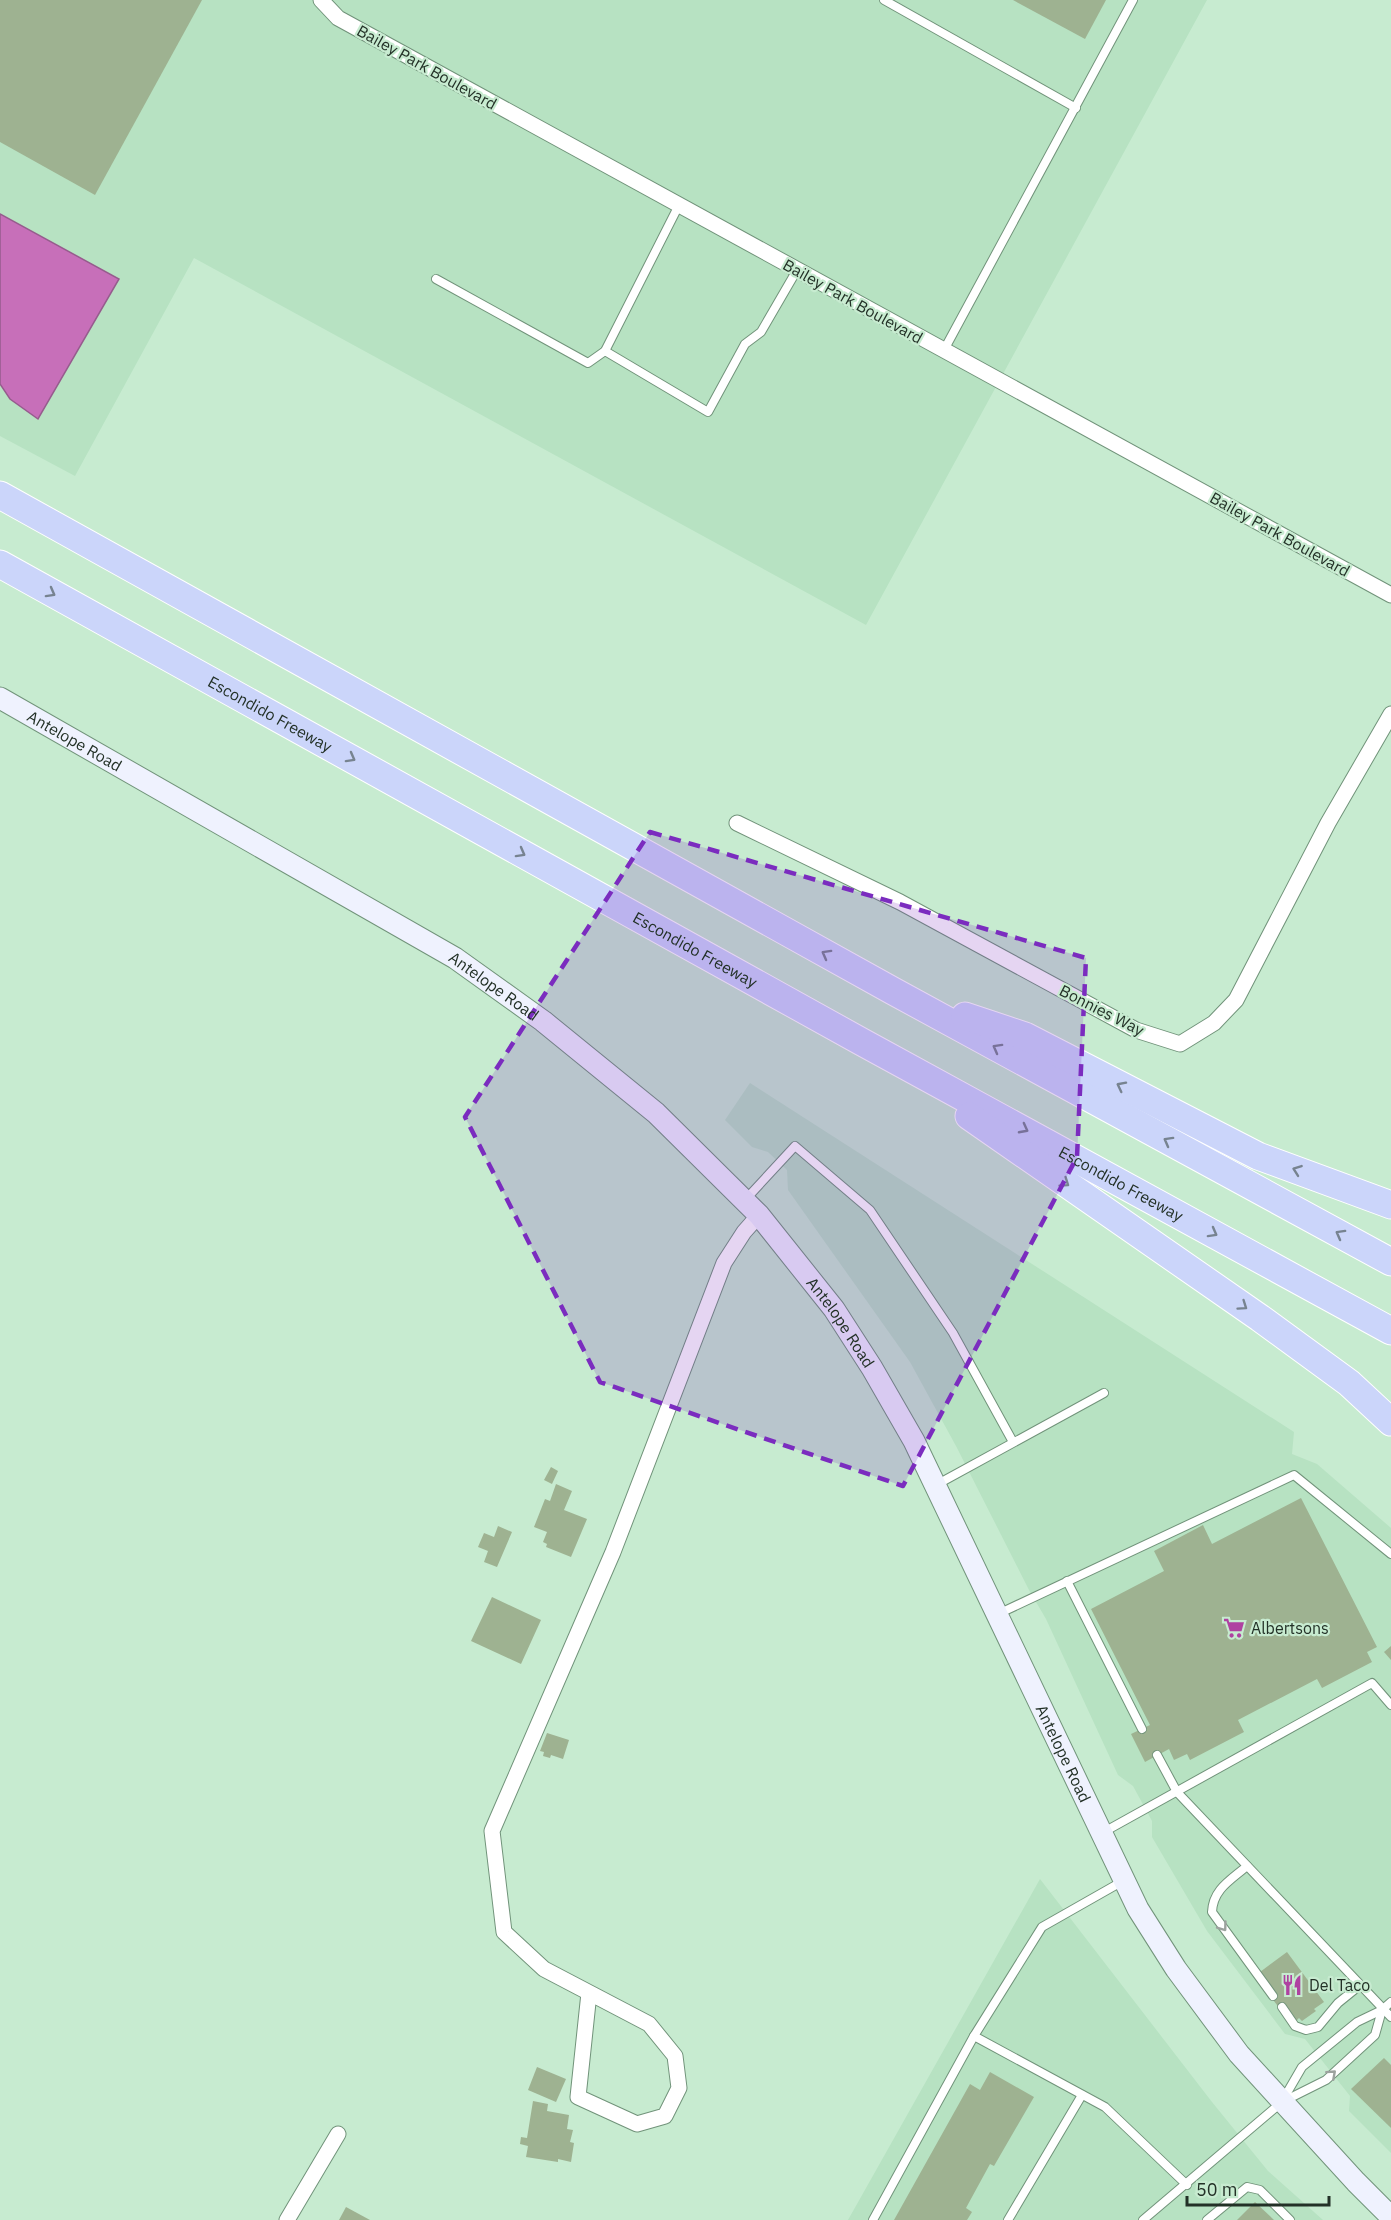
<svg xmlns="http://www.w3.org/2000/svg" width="1391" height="2220" viewBox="0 0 1391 2220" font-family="'IBM Plex Sans',sans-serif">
	<rect width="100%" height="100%" fill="#c7ebd0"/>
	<g fill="#b7e2c2">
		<polygon points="0,0 1207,0 866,625 194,258 75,476 0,436"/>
		<polygon points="750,1083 1294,1432 1292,1454 1317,1464 1391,1528 1391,2153 1349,2111 1350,2096 1305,2039 1285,2034 1207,1931 1152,1837 1152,1821 1133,1786 1118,1775 1046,1619 1029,1590 956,1446 910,1362 788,1190 787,1170 768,1152 752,1147 725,1120"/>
		<polygon points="1040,1879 1212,2102 1268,2171 1323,2220 848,2220"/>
	</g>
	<polygon fill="#c76fb9" stroke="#965c8d" stroke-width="1.5" points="0,214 119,279 38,419 10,399 0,384"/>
	<g fill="#9eb291">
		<polygon points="0,0 202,0 95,195 0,142"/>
		<polygon points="1013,0 1106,0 1085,39"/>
		<polygon points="551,1467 558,1471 552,1484 544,1480"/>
		<polygon points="556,1484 572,1491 564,1510 587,1519 571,1557 546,1547 547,1544 543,1542 547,1532 534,1527 545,1499 550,1501"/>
		<polygon points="1301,1498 1377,1647 1367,1652 1372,1662 1322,1688 1317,1679 1238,1720 1244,1732 1190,1760 1187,1754 1174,1760 1169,1749 1145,1762 1131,1734 1150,1725 1091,1609 1164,1571 1154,1551 1203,1525 1212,1544"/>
		<polygon points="498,1526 512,1532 497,1567 484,1562 488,1551 478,1547 484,1533 494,1537"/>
		<polygon points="492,1597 541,1620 521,1664 471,1641"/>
		<polygon points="1391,1646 1391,1660 1384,1652"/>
		<polygon points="547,1733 569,1740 563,1759 551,1755 550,1758 543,1756 544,1752 540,1751"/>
		<polygon points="1287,1952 1324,2002 1314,2009 1316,2011 1302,2021 1299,2018 1296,2021 1284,2005 1280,2009 1271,1997 1260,1972"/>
		<polygon points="1384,2058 1391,2065 1391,2128 1351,2089"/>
		<polygon points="537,2067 566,2079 556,2102 528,2090"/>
		<polygon points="990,2072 1034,2097 994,2166 990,2164 966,2208 972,2212 967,2220 894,2220 970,2084 980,2090"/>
		<polygon points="533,2101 548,2104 547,2111 569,2115 567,2129 573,2130 570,2142 574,2143 571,2162 558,2159 558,2162 526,2157 528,2146 520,2144 521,2137 527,2138"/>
		<polygon points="1255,2202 1274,2220 1237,2220"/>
		<polygon points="346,2207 370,2220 339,2220"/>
	</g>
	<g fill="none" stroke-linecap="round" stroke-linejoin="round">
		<defs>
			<g id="lane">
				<polyline points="884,0 1076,108"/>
				<polyline points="436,279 588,363 605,351 708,412 745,344 761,332 797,270"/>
				<polyline points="944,350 1133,0"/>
				<polyline points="605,351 679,205"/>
				<polyline points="746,1199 795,1146 870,1210 953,1333 1013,1442"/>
				<polyline points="936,1485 1104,1393"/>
				<polyline points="1067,1581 1142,1729"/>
				<polyline points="998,1614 1294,1475 1391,1554"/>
				<polyline points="1157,1755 1177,1792 1391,2017"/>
				<polyline points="1102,1833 1372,1683 1391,1705"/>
				<path d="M1247 1866C1231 1880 1213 1889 1212 1912L1273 1996"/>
				<polyline points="1282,2007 1295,2026 1306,2030 1318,2027 1338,2003 1359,1986"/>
				<polyline points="974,2036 1042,1927 1123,1881"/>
				<polyline points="1284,2098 1302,2067 1357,2022 1382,2010 1391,2002"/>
				<polyline points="873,2220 974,2036 1105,2107 1187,2185"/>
				<polyline points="1008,2220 1082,2095"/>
				<polyline points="1143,2220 1282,2102 1326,2080 1375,2035 1382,2010"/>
				<polyline points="1207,2220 1247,2187 1260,2190 1290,2220"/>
			</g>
			<g id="street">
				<polyline points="321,0 338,18 1391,595"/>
				<polyline points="737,823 900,902 1136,1030 1180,1044 1214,1023 1236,1000 1328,823 1391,714"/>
				<polyline points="589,1993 578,2097 637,2124 665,2116 679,2088 675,2056 649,2024 544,1969 504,1932 492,1831 613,1552 724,1263 744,1232 759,1215"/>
				<polyline points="287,2220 338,2134"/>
			</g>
			<g id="secondary">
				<path id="s1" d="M0 698 455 958 543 1021 656 1113 759 1215 834 1309 872 1368 914 1441 1138 1909 1176 1969 1239 2054 1356 2182 1391 2217"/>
			</g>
			<g id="highway">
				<polyline points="0,495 893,991 1391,1262"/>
				<path id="s2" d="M0 564 862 1042 1391 1331"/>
				<polyline points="965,1016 1025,1036 1258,1156 1391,1205"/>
				<polyline points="969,1116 1260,1318 1349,1383 1391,1422"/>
			</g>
		</defs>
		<use href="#lane" stroke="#71937a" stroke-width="10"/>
		<use href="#street" stroke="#71937a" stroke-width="17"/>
		<use href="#secondary" stroke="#71937a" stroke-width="23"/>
		<use href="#highway" stroke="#fff" stroke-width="29"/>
		<use href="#lane" stroke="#fff" stroke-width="8"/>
		<use href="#street" stroke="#fff" stroke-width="15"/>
		<use href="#secondary" stroke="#eff2fe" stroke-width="21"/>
		<use href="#highway" stroke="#cbd5fa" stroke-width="27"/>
	</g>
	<defs><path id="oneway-chevron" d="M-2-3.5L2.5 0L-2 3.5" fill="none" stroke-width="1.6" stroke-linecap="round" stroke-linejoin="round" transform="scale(1.5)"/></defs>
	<g stroke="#778390">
		<use href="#oneway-chevron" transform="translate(51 593) rotate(29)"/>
		<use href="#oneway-chevron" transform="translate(351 758) rotate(29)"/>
		<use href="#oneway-chevron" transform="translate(521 853) rotate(29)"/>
		<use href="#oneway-chevron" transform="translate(826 954) rotate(-151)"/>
		<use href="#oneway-chevron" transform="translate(997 1048) rotate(-151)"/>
		<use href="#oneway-chevron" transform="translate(1121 1086) rotate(-153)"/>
		<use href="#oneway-chevron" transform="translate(1024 1129) rotate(28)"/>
		<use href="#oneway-chevron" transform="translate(1168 1141) rotate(-151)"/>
		<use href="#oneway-chevron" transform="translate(1297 1170) rotate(-160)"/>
		<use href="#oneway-chevron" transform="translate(1065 1183) rotate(35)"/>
		<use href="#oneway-chevron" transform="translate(1213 1233) rotate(29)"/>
		<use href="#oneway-chevron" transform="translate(1340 1234) rotate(-151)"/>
		<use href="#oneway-chevron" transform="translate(1243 1306) rotate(35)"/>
	</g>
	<g stroke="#9ca29e">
		<use href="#oneway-chevron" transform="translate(1223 1927) rotate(54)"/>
		<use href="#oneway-chevron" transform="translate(1332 2074) rotate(-42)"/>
	</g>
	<path fill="#7b2cbf" fill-opacity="0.2" stroke="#7b2cbf" stroke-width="4.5" stroke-dasharray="12 8" stroke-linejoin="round" d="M650 832 1086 958 1077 1157 903 1486 600 1382 465 1117Z"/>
	<defs>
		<symbol id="supermarket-bare" viewBox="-9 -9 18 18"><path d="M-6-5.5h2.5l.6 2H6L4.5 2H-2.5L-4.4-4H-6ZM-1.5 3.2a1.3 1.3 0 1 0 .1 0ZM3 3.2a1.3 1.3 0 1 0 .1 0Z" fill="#af42a1" stroke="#c7ebd0" stroke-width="2.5" paint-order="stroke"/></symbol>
		<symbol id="restaurant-bare" viewBox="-9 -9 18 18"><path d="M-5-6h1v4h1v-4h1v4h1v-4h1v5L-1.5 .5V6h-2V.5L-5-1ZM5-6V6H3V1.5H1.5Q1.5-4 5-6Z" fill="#af42a1" stroke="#c7ebd0" stroke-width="2.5" paint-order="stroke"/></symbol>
	</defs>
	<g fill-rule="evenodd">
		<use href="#supermarket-bare" x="1219" y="1613" width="30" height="30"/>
		<use href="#restaurant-bare" x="1277" y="1970" width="30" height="30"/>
	</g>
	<g text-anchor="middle" stroke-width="4.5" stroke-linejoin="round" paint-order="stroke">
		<g font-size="16" fill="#233127" stroke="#c7ebd0">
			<text transform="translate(427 67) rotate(29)" y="6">Bailey Park Boulevard</text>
			<text transform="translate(853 301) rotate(29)" y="6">Bailey Park Boulevard</text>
			<text transform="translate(1280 534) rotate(29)" y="6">Bailey Park Boulevard</text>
			<text dy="6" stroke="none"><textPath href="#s2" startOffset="309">Escondido Freeway</textPath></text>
			<text dy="6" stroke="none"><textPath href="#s1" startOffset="86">Antelope Road</textPath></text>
			<text dy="6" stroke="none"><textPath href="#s2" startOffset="795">Escondido Freeway</textPath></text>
			<text dy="6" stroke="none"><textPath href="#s1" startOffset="572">Antelope Road</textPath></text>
			<text transform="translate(1102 1010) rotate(27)" y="6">Bonnies Way</text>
			<text dy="6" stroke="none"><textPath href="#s2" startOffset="1281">Escondido Freeway</textPath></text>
			<text dy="6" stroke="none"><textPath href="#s1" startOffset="1058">Antelope Road</textPath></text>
			<text dy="6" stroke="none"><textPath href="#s1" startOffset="1544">Antelope Road</textPath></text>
		</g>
		<g font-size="16" fill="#233127" stroke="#c7ebd0" text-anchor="start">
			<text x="1251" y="1634">Albertsons</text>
			<text x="1309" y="1991">Del Taco</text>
		</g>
	</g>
	<path d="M1187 2196v9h142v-9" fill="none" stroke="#233127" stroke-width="3"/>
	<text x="1196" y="2196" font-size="18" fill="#233127" stroke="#c7ebd0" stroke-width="4.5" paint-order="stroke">50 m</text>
</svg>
